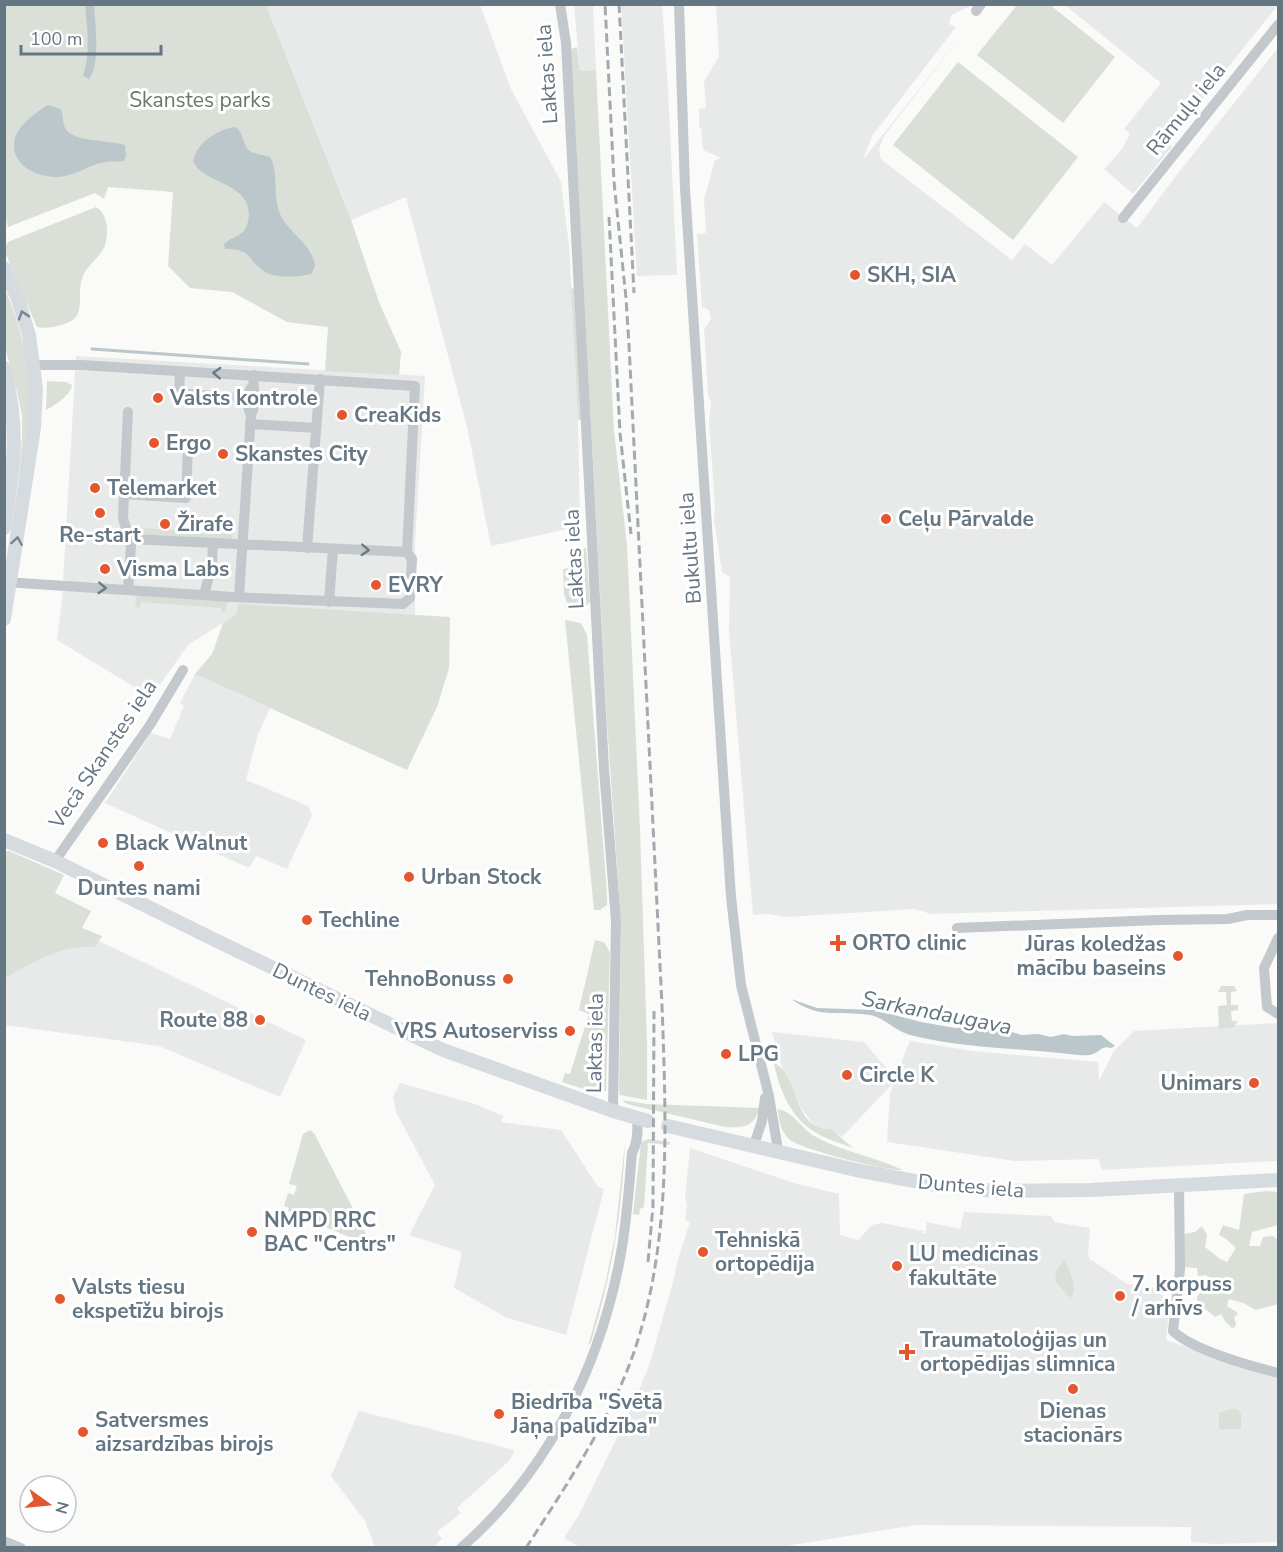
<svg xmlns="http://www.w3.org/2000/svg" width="1283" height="1552" viewBox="0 0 1283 1552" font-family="'Nunito Sans',sans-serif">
	<rect width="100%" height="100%" fill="#fafaf8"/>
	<g fill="#e8e9e9">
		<polygon points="266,5 480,5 511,89 561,182 569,246 578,419 580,526 491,546 467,427 406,197 351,220"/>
		<polygon points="574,5 593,5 596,70 580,71"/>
		<polygon points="621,5 662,5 668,88 677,275 637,276"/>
		<polygon points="716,5 972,5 951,15 949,24 956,27 872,136 863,160 966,30 884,136 879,149 880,156 882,160 1012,260 1025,244 1052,265 1104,202 1137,228 1175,177 1278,48 1278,904 931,914 915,909 786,917 768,914 753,915 729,631 730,577 722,572 714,520 715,507 709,422 711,402 708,395 704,329 711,319 709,310 702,307 697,234 706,233 704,200 715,160 721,158 703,150 701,128 699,127 699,109 706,108 704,82 719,56"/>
		<polygon points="1065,5 1278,5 1168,142 1172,147 1133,194 1104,169 1122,149 1130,134 1124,129 1161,83"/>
		<polygon points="76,356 425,376 415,543 415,615 336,611 237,614 188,645 151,697 57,640 62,600"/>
		<polygon points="195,674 270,708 257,737 246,780 308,806 312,815 287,869 256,856 249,868 105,803 151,733 170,739 184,706 180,703"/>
		<polygon points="4,906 76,930 306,1040 280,1097 159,1046 5,1025"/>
		<polygon points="1278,1023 1278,1161 1102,1170 1098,1159 1015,1161 887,1142 890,1094 894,1082 842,1137 831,1129 823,1129 814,1126 798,1103 782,1067 772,1032 864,1042 895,1078 910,1041 973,1051 1098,1062 1099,1081 1114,1051 1134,1031"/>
		<polygon points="400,1083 475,1104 503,1116 501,1122 561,1130 598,1187 604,1189 566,1335 507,1318 454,1288 462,1252 409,1235 435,1185 396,1112 393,1097"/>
		<polygon points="690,1148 794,1183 839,1194 840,1235 858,1240 872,1225 882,1223 923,1231 922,1233 925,1234 927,1222 960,1229 964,1212 1051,1216 1054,1222 1090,1228 1088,1254 1090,1259 1127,1284 1150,1285 1170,1303 1166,1340 1278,1377 1278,1542 1215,1544 1191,1542 1191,1527 916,1525 774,1548 582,1548 564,1538 579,1515 634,1403 650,1363 673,1282 678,1259 690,1222 685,1220 687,1204 685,1199"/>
		<polygon points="359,1411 515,1450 509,1461 457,1508 461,1513 437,1532 442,1539 433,1547 375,1547 365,1521 331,1476"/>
	</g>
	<g fill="#dadfd7">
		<polygon points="1049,4 1115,57 1063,123 977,55 1017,5"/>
		<polygon points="5,5 266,5 351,220 379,302 401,352 399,375 325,371 328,327 287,322 232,292 190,288 168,266 173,192 108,187 104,199 95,193 8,227 5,216"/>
		<polygon points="577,47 580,71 596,70 614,431 627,545 640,829 647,1044 647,1100 620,1095 619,1090 621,923 607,724 571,49"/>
		<polygon points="958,62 1078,157 1013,240 893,145"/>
		<path d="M96 207C108 214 109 232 105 245 101 257 87 265 83 276 75 294 89 317 64 324 54 327 47 329 37 327L5 252V247L8 242Z"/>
		<path d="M4 286C24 334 32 371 29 424L5 575 18 488 22 439V415L17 392 5 347Z"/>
		<polygon points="571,288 574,289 582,421 578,419"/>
		<path d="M47 381 66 382 72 385C71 395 55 405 46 410Z"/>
		<polygon points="139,528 233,533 232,539 140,535"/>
		<path d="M586 548 590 602C585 610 574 608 565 609V605L567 603 564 594 563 569 582 566 581 549Z"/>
		<polygon points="137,596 228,600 225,612 221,613 221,608 141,602 140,609 135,605"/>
		<polygon points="238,604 450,617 449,668 437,707 407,770 195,674 212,654 223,623 237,614"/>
		<polygon points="565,620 581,623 587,635 607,894 607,905 600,910 594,910"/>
		<path d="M9 851 64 875 55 893 91 911 82 928 102 936 95 947C62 944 33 962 5 978L4 852Z"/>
		<polygon points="595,940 604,942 610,953 606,1091 593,1092 562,1082 565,1073 570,1074 589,1014 579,1010"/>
		<polygon points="1221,986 1234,986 1237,991 1231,992 1231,1005 1238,1005 1238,1010 1231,1011 1232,1021 1238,1021 1234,1027 1219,1029 1218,1006 1227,1005 1226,992 1218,992"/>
		<path d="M774 1063C799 1073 792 1131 831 1129L853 1148C840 1143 825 1139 813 1131 790 1116 779 1089 774 1063Z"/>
		<path d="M622 1100 647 1104 759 1108C755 1127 743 1128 725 1127L627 1104Z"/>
		<path d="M778 1109C794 1112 802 1130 816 1137 846 1153 873 1156 903 1170 887 1171 799 1149 789 1139 780 1130 779 1121 778 1109Z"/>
		<polygon points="310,1130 314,1133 367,1236 366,1244 288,1211 289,1208 284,1206 288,1193 294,1195 297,1186 289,1184 303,1134"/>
		<polygon points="649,1139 670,1142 669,1145 648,1143 644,1207 640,1209 639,1215 633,1214 641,1142"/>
		<path d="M625 1142C622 1214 612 1273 591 1342L588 1346 605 1285 615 1236Z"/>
		<polygon points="1266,1191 1278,1192 1278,1225 1252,1232 1249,1246 1260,1246 1263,1237 1273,1236 1278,1240 1278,1304 1256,1310 1243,1303 1229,1299 1227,1306 1238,1313 1234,1318 1236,1323 1235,1327 1232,1328 1225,1321 1221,1314 1215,1317 1202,1306 1197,1304 1197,1296 1207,1286 1207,1275 1198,1276 1197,1268 1183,1267 1184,1234 1195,1232 1202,1226 1207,1235 1205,1247 1220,1259 1227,1262 1236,1248 1226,1239 1219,1235 1223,1225 1239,1230 1244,1194"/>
		<path d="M1064 1259C1069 1269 1079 1289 1070 1298L1055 1281 1056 1272Z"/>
		<polygon points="1231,1409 1237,1409 1241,1413 1241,1429 1219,1429 1219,1413"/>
	</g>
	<g fill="#bbc7cb">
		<path d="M85 5H94C95 24 101 64 89 79L83 76C91 53 87 28 85 5Z"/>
		<path d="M48 105 60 109C64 115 62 121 65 128 71 142 109 140 125 145L126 156 124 161C118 162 111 161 105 162 88 165 74 177 56 177 35 177 8 163 15 138 19 125 36 112 48 105Z"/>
		<path d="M236 127C244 133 242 146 251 152 256 154 265 155 270 157 279 171 272 198 281 216 291 235 312 244 315 266L311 274C298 277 275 279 264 271 246 259 253 249 225 249L224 244C230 238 238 237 244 231 247 227 249 219 249 213 247 181 202 184 193 161 197 143 217 129 236 127Z"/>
		<path d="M791 999 817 1008 875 1010 921 1022 955 1028 969 1027 1005 1030 1022 1035 1038 1034 1051 1037 1064 1034 1072 1036 1101 1035 1115 1046 1111 1048C1102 1045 1101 1051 1093 1054 1089 1056 1083 1055 1078 1055 1023 1048 968 1049 914 1036 895 1032 886 1018 870 1015 837 1010 821 1020 791 999Z"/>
	</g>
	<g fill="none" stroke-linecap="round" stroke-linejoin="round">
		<polyline stroke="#bbc7cb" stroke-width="3" points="92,349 308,364"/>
		<polyline stroke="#d5d9db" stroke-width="10" stroke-dasharray="10 5" stroke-linecap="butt" points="213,396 237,398"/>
		<g stroke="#c3c8cc" stroke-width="10">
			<polyline points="560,4 566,43 604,769 616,921 613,1111"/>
			<polyline points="679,4 685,188 731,897 741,985 769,1096 778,1150"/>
			<polyline points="976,11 981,4"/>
			<polyline points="1123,218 1278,25"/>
			<polyline points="180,372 179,393 213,396"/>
			<polyline points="128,412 123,518 131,545 128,590"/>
			<path d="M251 415C246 405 246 394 253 385"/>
			<polyline points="250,424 316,428"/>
			<polyline points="124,494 186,498 188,446"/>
			<polyline points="130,539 407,552"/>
			<polyline points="307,548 320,379"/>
			<polyline points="5,582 232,597 403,604 410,598 412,559 407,552 415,386 81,365 34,365"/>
			<polyline points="204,595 212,565 213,543"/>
			<path d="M239 597 251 415C258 401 252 390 254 375"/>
			<polyline points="329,602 333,549"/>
			<polyline points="55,861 150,725 183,670"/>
			<polyline points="957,928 1159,920 1228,919 1247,915 1278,915"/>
			<polyline points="1278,938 1264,968 1267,1007 1278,1014"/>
			<polyline points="754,1145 762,1121 765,1098"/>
			<path d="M1179 1186 1180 1269 1173 1331C1193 1350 1251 1366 1278 1373"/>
			<polyline points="4,1541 21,1548"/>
			<path d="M461 1548C548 1472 601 1365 621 1253 627 1220 629 1186 632 1153 638 1142 638 1131 637 1119"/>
		</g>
		<g stroke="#d6dbdf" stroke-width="14">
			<polyline points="4,268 18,299 29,335 36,389 34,428 4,619"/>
			<path d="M4 368C20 429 14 467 4 528"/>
			<polyline points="4,840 55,861 215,940 443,1050 613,1111 648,1121"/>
			<polyline points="668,1126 856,1170 936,1185 995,1191 1091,1190 1278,1180"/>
		</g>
		<g stroke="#a2aab0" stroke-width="3" stroke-dasharray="9 4.5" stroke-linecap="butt">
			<polyline points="619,4 634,293"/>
			<polyline points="609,217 620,433 631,534"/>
			<polyline points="648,1262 653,1206 654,1011"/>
			<path d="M526 1548C564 1489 611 1419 634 1352 672 1241 666 1120 662 1005L629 345 626 298 614 182 605 4"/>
		</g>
	</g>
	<defs><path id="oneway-chevron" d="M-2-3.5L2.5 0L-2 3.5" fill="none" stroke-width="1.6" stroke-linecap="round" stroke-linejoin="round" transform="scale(1.5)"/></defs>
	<g stroke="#768591">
		<use href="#oneway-chevron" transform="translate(23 315) rotate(-108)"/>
		<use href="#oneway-chevron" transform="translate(17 541) rotate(-81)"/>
	</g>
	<g stroke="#6a7a87">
		<use href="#oneway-chevron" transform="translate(217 373) rotate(-177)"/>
		<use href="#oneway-chevron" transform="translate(365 550) rotate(3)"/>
		<use href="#oneway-chevron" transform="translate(102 588) rotate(4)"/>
	</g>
	<g fill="#e4572e" stroke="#fff" stroke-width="2">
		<circle cx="855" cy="275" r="6"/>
		<circle cx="158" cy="398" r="6"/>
		<circle cx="342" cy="415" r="6"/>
		<circle cx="154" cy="443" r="6"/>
		<circle cx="223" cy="454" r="6"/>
		<circle cx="95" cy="488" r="6"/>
		<circle cx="100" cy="513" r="6"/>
		<circle cx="886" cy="519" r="6"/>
		<circle cx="165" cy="524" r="6"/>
		<circle cx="105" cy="569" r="6"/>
		<circle cx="376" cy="585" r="6"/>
		<circle cx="103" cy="843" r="6"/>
		<circle cx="139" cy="866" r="6"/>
		<circle cx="409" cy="877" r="6"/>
		<circle cx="307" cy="920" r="6"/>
		<path d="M835 934h6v6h6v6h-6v6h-6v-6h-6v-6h6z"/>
		<circle cx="1178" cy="956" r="6"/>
		<circle cx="508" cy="979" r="6"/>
		<circle cx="260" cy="1020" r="6"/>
		<circle cx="570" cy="1031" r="6"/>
		<circle cx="726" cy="1054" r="6"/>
		<circle cx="847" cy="1075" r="6"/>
		<circle cx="1254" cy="1083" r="6"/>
		<circle cx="252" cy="1232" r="6"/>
		<circle cx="703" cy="1252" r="6"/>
		<circle cx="897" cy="1266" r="6"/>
		<circle cx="1120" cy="1296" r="6"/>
		<circle cx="60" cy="1299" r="6"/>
		<path d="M904 1343h6v6h6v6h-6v6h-6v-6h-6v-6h6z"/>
		<circle cx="1073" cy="1389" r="6"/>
		<circle cx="499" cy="1414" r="6"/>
		<circle cx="83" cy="1432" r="6"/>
	</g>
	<g text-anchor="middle" stroke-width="6" stroke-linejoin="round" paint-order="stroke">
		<g font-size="21" fill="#657683" stroke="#fff">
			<text transform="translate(547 74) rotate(-94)" y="7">Laktas iela</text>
			<text transform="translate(1186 109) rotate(-51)" y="7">Rāmuļu iela</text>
			<text transform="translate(690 548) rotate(-94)" y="7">Bukultu iela</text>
			<text transform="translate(574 559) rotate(-93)" y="7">Laktas iela</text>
			<text transform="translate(103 754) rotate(-56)" y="7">Vecā Skanstes iela</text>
			<text transform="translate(322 992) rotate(26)" y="7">Duntes iela</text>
			<text transform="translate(595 1043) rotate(-89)" y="7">Laktas iela</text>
			<text transform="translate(971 1186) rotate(5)" y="7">Duntes iela</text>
		</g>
		<g font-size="21" fill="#687a64" stroke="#fff">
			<text x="200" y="107">Skanstes parks</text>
		</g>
		<g font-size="21" font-weight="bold" fill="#657683" stroke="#fff" text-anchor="start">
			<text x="867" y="282">SKH, SIA</text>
			<text x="170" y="405">Valsts kontrole</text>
			<text x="354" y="422">CreaKids</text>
			<text x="166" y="450">Ergo</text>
			<text x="235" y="461">Skanstes City</text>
			<text x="107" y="495">Telemarket</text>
			<text x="898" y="526">Ceļu Pārvalde</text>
			<text x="177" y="531">Žirafe</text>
			<text x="100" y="542" text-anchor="middle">Re-start</text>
			<text x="117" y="576">Visma Labs</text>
			<text x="388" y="592">EVRY</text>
			<text x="115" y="850">Black Walnut</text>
			<text x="421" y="884">Urban Stock</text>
			<text x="139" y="895" text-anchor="middle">Duntes nami</text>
			<text x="319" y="927">Techline</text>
			<text x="852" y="950">ORTO clinic</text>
			<text x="1166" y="951" text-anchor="end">Jūras koledžas<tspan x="1166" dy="24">mācību baseins</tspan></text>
			<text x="496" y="986" text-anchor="end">TehnoBonuss</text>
			<text x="248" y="1027" text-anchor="end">Route 88</text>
			<text x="558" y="1038" text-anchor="end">VRS Autoserviss</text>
			<text x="738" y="1061">LPG</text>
			<text x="859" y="1082">Circle K</text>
			<text x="1242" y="1090" text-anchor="end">Unimars</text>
			<text x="264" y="1227">NMPD RRC<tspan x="264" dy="24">BAC "Centrs"</tspan></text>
			<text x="715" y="1247">Tehniskā<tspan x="715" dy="24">ortopēdija</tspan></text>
			<text x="909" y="1261">LU medicīnas<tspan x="909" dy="24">fakultāte</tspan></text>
			<text x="1132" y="1291">7. korpuss<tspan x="1132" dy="24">/ arhīvs</tspan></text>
			<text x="72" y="1294">Valsts tiesu<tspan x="72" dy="24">ekspetīžu birojs</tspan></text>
			<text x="920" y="1347">Traumatoloģijas un<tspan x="920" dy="24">ortopēdijas slimnīca</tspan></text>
			<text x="511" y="1409">Biedrība "Svētā<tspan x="511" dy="24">Jāņa palīdzība"</tspan></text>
			<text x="1073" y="1418" text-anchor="middle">Dienas<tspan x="1073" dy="24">stacionārs</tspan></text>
			<text x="95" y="1427">Satversmes<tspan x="95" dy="24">aizsardzības birojs</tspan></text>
		</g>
		<g font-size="22" font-style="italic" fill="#60757c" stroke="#fff">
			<text transform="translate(937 1012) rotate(11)" y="8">Sarkandaugava</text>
		</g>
	</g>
	<rect width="1283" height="1552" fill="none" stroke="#657683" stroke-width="12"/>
	<g transform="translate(48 1504) rotate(105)"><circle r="28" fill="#ffffff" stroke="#c1c8cd" stroke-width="1.5"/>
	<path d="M0-4.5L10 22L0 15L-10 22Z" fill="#e4572e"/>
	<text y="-9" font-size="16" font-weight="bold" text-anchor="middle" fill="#657683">N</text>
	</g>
	<path d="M21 45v9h140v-9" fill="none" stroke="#657683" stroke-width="3"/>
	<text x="30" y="45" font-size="18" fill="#657683" stroke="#ffffff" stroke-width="4.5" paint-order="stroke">100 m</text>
</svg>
